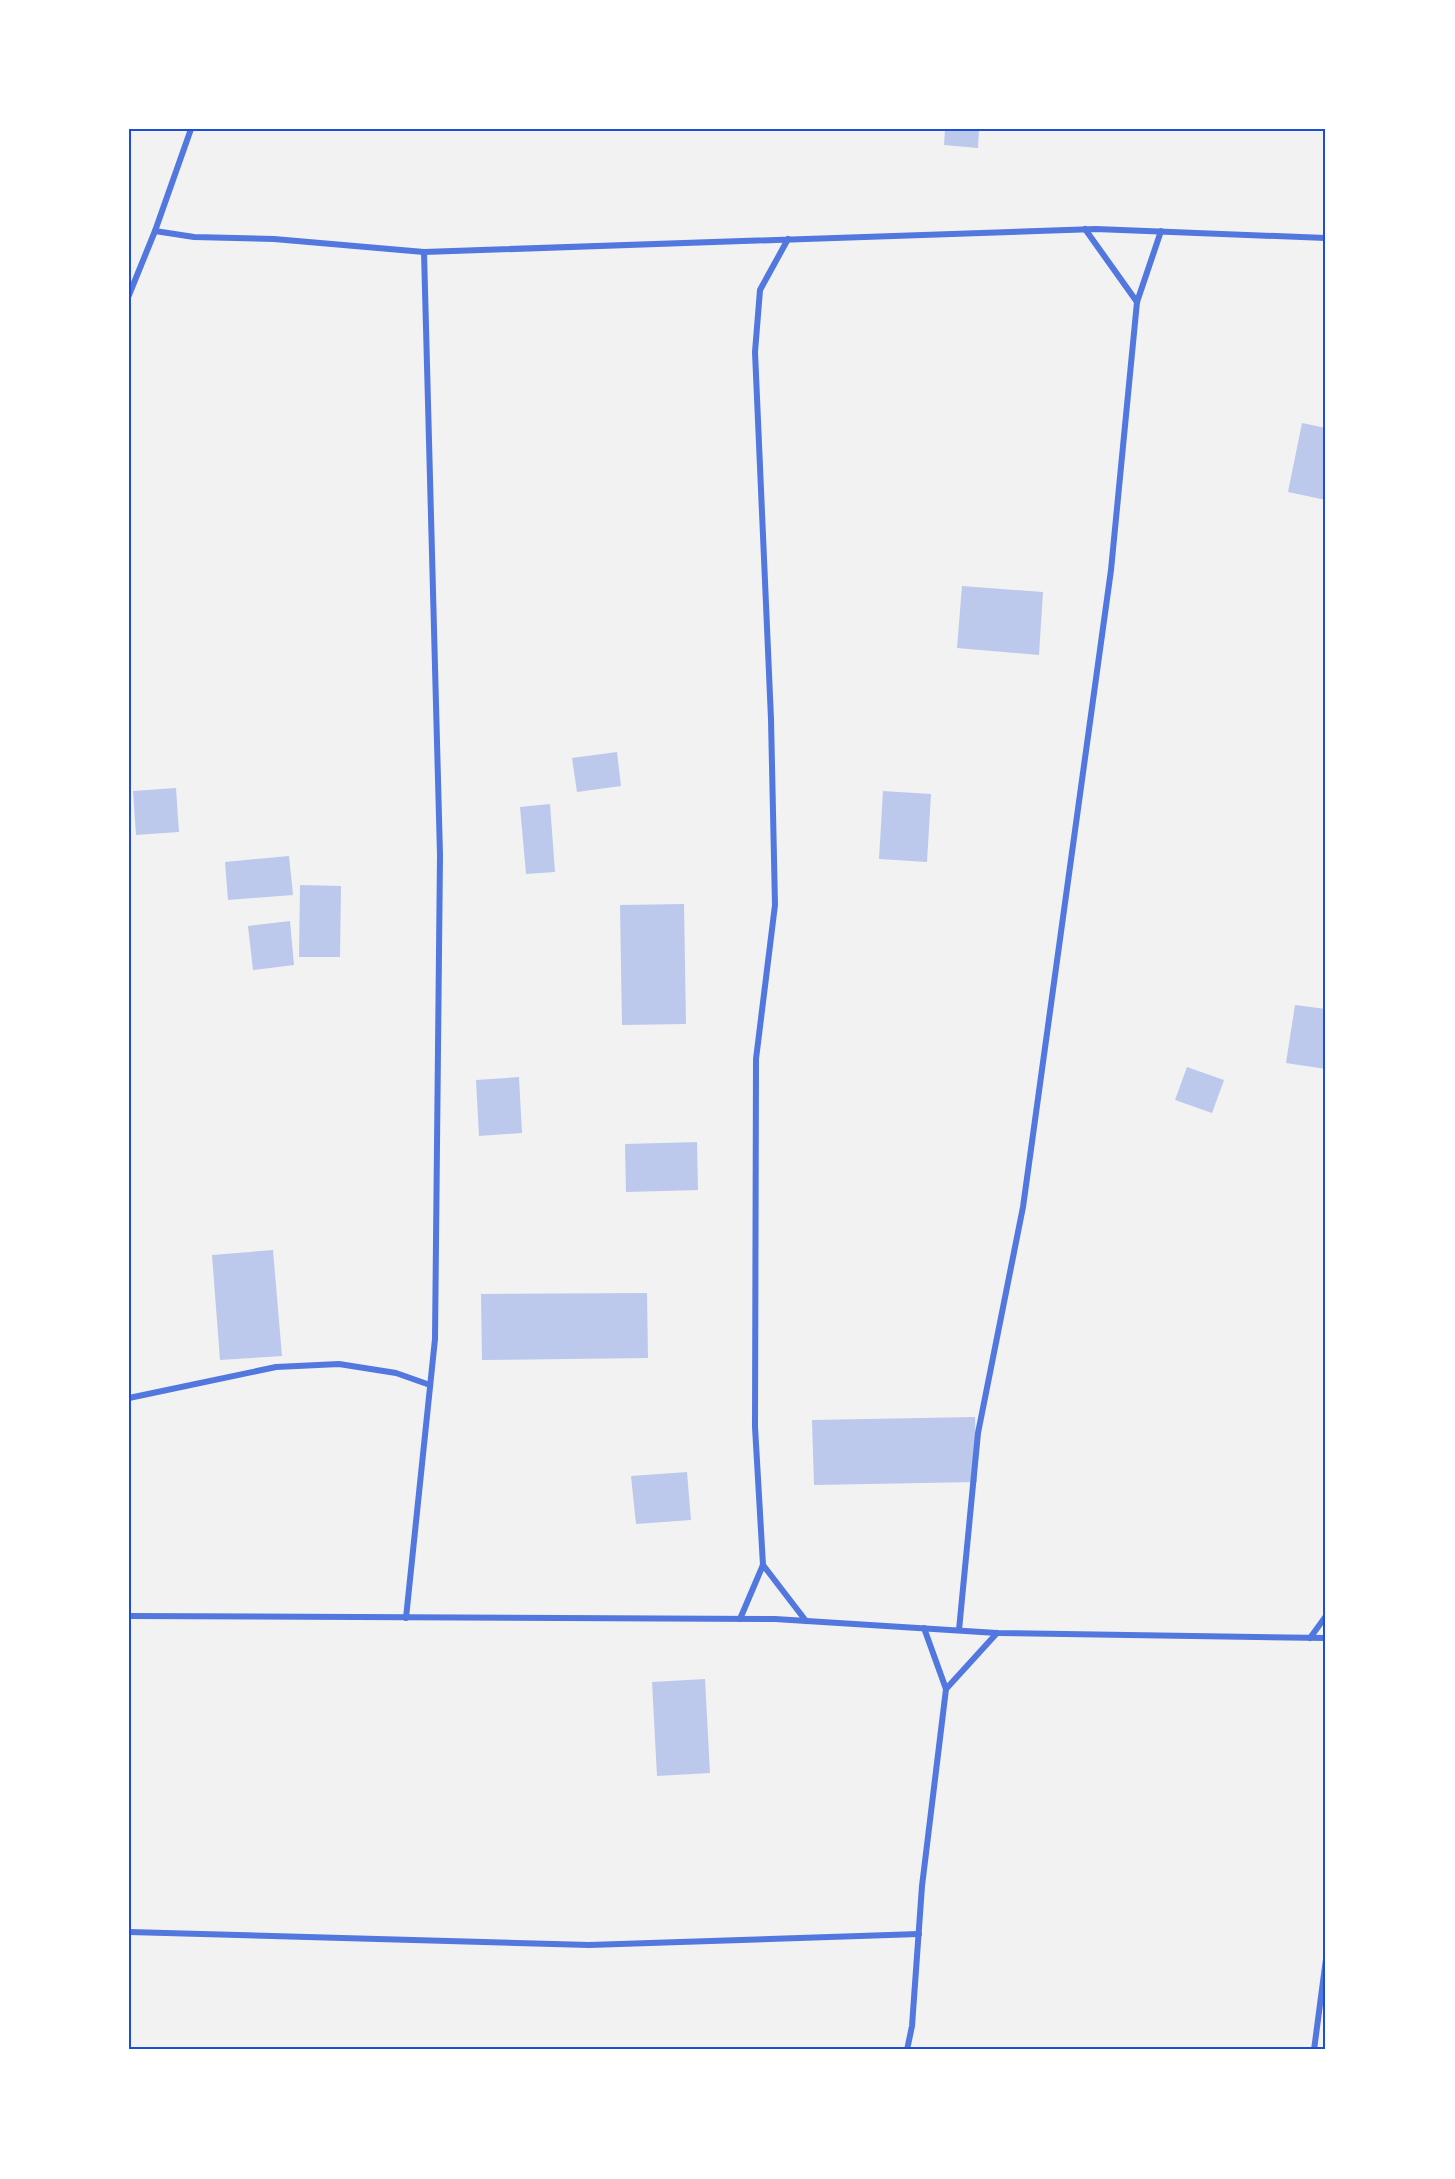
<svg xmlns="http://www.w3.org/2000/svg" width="1455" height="2179" viewBox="0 0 1455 2179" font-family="Cabin,sans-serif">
	<rect width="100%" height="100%" fill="#f2f2f2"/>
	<g fill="#bdc9ec">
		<polygon points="945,129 979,129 978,148 944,145"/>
		<polygon points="1302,423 1326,428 1326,500 1288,492"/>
		<polygon points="962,586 1043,592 1039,655 957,648"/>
		<polygon points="617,752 621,786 577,792 572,758"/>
		<polygon points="176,788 179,832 136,835 133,791"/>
		<polygon points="883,791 931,794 927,862 879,859"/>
		<polygon points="550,804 555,872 526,874 520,807"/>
		<polygon points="289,856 293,895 228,900 225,862"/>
		<polygon points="300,885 341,886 340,957 299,957"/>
		<polygon points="684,904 686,1024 622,1025 620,905"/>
		<polygon points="290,921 294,965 253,970 248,926"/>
		<polygon points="1295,1005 1326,1009 1326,1069 1286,1063"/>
		<polygon points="1187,1067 1224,1080 1212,1113 1175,1100"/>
		<polygon points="519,1077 522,1133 479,1136 476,1080"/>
		<polygon points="697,1142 698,1190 626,1192 625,1144"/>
		<polygon points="273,1250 282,1356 220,1360 212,1255"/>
		<polygon points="647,1293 648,1358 482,1360 481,1294"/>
		<polygon points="975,1417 977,1482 814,1485 812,1420"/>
		<polygon points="687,1472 691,1520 636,1524 631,1476"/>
		<polygon points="705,1679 710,1773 657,1776 652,1682"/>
	</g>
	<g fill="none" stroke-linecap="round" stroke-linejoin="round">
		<g stroke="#5277de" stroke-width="6">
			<polyline points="1085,229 1137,302"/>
			<polyline points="155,231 194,237 274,239 424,252 1096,229 1326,238"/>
			<polyline points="129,295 155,231 191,129"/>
			<polyline points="129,1398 276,1367 339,1364 396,1373 430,1385"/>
			<polyline points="763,1565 806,1621"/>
			<polyline points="129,1616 775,1619 997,1633 1326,1638"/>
			<polyline points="406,1618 435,1339 440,855 424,252"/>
			<polyline points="740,1619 763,1565 755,1427 756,1059 775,905 771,719 755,352 760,290 788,239"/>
			<polyline points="959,1630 978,1433 1023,1207 1111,570 1137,302 1161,231"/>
			<polyline points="1310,1638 1326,1616"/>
			<polyline points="946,1689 997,1633"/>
			<polyline points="129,1932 589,1945 919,1934"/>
			<polyline points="907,2050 912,2026 922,1886 946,1689 924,1628"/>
			<polyline points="1314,2050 1326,1959"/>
		</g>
	</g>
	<rect width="1455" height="2179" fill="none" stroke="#ffffff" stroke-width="261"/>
	<rect x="130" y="130" width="1194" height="1918" fill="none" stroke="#1d4ed8" stroke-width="2"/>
</svg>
